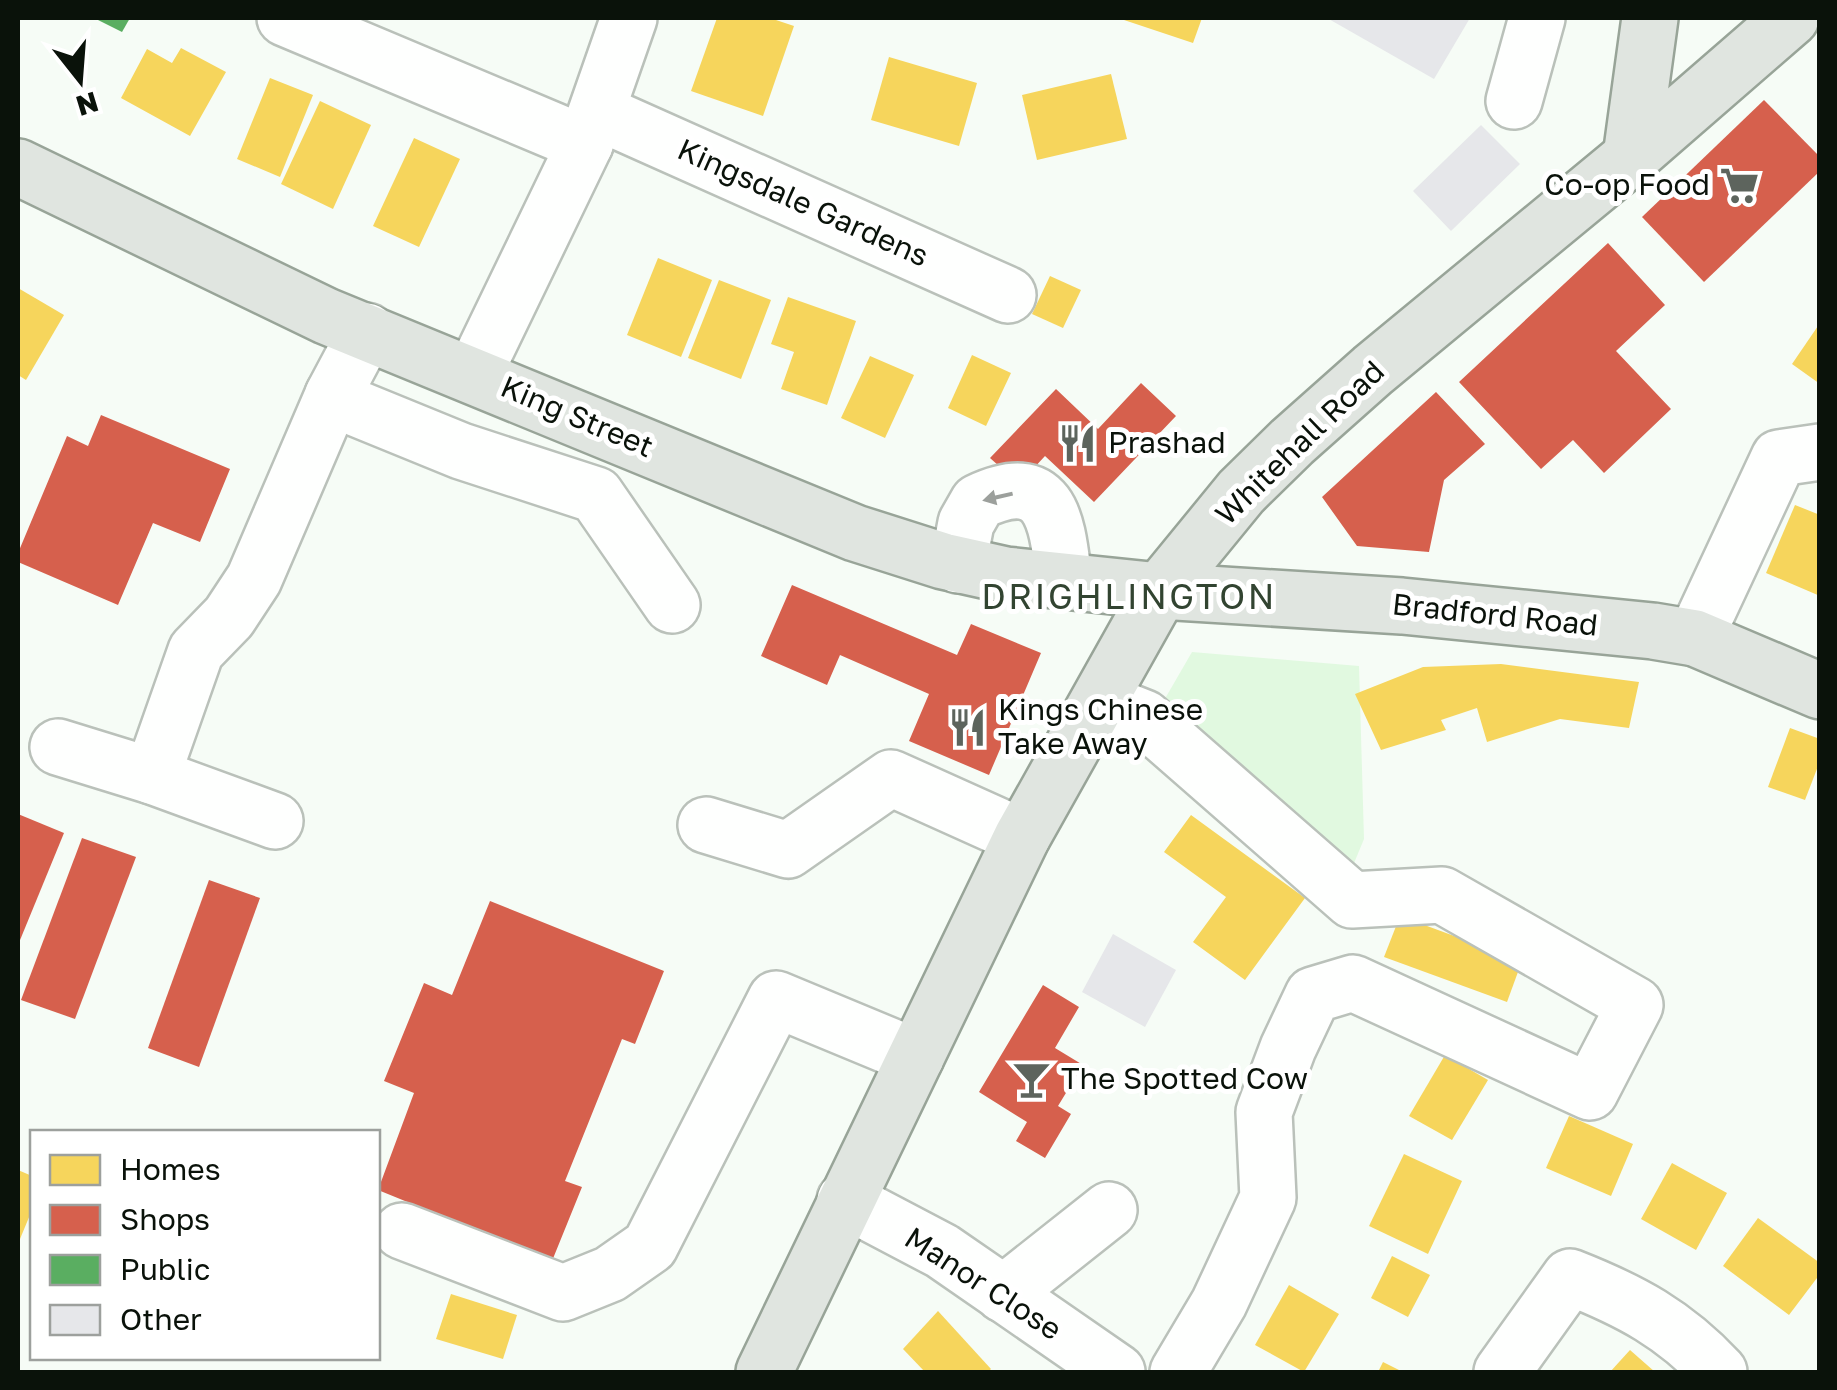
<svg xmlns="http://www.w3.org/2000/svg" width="1837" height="1390" viewBox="0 0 1837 1390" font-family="'Golos Text',sans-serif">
	<rect width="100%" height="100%" fill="#f6fcf6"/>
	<polygon fill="#e1f9e0" points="1192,652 1359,666 1364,839 1352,868 1159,709"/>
	<g fill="#f6d55c">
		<polygon points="717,18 770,18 794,26 763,116 691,91"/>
		<polygon points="1118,18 1202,18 1193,43"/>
		<polygon points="181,48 226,72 190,136 121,98 147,49 172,63"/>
		<polygon points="889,57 977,83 959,146 871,120"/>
		<polygon points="1111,74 1127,139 1037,160 1022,95"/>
		<polygon points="270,78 313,95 280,177 237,159"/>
		<polygon points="320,101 371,125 333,209 281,184"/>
		<polygon points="414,138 460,159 419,247 373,226"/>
		<polygon points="658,258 712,280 681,357 627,335"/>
		<polygon points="1050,276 1081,290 1063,328 1032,314"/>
		<polygon points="719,280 771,300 741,379 688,358"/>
		<polygon points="18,288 64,315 26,380 18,375"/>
		<polygon points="788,297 856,321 827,405 781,389 794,352 771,344"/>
		<polygon points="1820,323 1820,384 1792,364"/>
		<polygon points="972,355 1011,373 986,426 948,408"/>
		<polygon points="870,356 914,375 885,438 841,418"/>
		<polygon points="1795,505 1820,515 1820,596 1766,573"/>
		<polygon points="1501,664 1639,682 1629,728 1560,719 1487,742 1477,708 1441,720 1446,730 1381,750 1355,694 1423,667"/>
		<polygon points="1790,728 1820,739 1820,761 1805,800 1768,787"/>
		<polygon points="1191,815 1305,898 1245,980 1193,942 1226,897 1164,852"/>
		<polygon points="1400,916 1522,961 1507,1002 1384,957"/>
		<polygon points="1445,1055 1488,1080 1452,1140 1409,1116"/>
		<polygon points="1569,1116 1633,1144 1611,1196 1546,1168"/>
		<polygon points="1404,1154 1462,1181 1428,1254 1369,1226"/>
		<polygon points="1672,1163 1727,1193 1696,1250 1641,1219"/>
		<polygon points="18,1170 32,1176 32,1210 20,1239 18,1238"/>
		<polygon points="1758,1218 1820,1263 1820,1274 1789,1315 1723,1266"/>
		<polygon points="1392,1256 1430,1275 1408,1317 1371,1298"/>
		<polygon points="1289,1285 1339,1314 1304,1372 1255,1345"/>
		<polygon points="451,1294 517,1315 503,1359 436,1339"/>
		<polygon points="938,1311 991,1369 988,1372 925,1372 903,1349"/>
		<polygon points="1630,1350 1655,1372 1610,1372"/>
		<polygon points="1383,1362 1403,1372 1378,1372"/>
	</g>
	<g fill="#d6604d">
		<polygon points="1764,100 1820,157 1820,171 1704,282 1642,217"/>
		<polygon points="1608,243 1665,305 1616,351 1671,409 1604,473 1573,440 1541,469 1459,382"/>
		<polygon points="1141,383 1176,416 1094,502 1045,456 1019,484 990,458 1056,389 1098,429"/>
		<polygon points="1436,392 1485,444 1444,480 1429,552 1357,546 1322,497"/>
		<polygon points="101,415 230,469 200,542 153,523 118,605 18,562 18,553 67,436 88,446"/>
		<polygon points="792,585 957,655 971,624 1041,653 989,775 909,741 929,694 840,655 827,685 761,656"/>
		<polygon points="18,814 64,833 18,945"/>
		<polygon points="82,838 136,857 75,1019 21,1000"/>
		<polygon points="209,880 260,898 199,1067 148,1048"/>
		<polygon points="490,901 664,971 635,1044 622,1039 565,1181 582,1187 552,1261 378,1190 414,1093 384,1081 424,983 452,995"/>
		<polygon points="1043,985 1079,1007 1055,1048 1083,1065 1058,1106 1071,1114 1045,1158 1016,1141 1027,1122 979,1092"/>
	</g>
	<polygon fill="#5aae61" points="94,18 130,18 122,32"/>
	<g fill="#e6e7ea">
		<polygon points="1327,18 1470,18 1434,79"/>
		<polygon points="1481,125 1520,164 1451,231 1413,191"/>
		<polygon points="1113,934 1176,970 1145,1027 1082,992"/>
	</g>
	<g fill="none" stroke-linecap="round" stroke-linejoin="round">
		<defs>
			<g id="minor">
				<polyline points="285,18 585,144"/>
				<polyline points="1514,101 1537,18"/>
				<polyline points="598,112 1008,295"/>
				<polyline points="367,331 333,395 358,409 461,451 596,495 672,605"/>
				<polyline points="474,374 585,144 629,18"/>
				<path d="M958 565 966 523 978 502C1054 466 1057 525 1064 580"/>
				<polyline points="1695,638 1779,458 1820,452"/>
				<polyline points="1101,701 1144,718 1352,900 1442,895 1635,1005 1590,1092 1353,983 1313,995 1288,1048 1264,1112 1268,1198 1219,1303 1178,1372"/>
				<polyline points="58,747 152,776 275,821"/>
				<polyline points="152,776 196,651 229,617 254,579 333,395"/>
				<polyline points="706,825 788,850 891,778 1022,837"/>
				<polyline points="845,1200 942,1251 1117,1372"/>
				<polyline points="402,1231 563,1293 610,1274 650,1246 776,999 916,1057"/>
				<polyline points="1003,1294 1109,1210"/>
				<path d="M1502 1372 1570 1277C1631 1301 1674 1324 1719 1372"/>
			</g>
			<g id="major">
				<polyline points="1631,157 1650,18"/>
				<polyline points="18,167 326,316 855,533 943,561 1006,575 1160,591 1402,606 1653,631 1695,638 1820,691"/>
				<polyline points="764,1372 1022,837 1160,591 1241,492 1292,442 1373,370 1631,157 1791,18"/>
			</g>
		</defs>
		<use href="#minor" stroke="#bac1ba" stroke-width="60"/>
		<use href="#major" stroke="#98a498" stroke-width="60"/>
		<use href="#minor" stroke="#fefffe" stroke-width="55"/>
		<use href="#major" stroke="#e0e5e0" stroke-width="55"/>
	</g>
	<defs><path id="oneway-solid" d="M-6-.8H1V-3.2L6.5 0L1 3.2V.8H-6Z" transform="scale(2.5)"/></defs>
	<use fill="#9ca09c" href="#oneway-solid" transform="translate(998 497) rotate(167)"/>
	<defs>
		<symbol id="supermarket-bare" viewBox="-9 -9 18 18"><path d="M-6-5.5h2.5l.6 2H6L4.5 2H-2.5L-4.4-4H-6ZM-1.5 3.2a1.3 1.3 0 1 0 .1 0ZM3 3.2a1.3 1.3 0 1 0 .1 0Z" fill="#5d645d" stroke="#fff" stroke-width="2.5" paint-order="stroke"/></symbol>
		<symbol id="restaurant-bare" viewBox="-9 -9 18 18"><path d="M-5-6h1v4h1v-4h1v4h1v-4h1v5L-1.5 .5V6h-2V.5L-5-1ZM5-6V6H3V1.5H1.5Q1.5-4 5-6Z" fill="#5d645d" stroke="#fff" stroke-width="2.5" paint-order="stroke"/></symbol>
		<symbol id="bar-bare" viewBox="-9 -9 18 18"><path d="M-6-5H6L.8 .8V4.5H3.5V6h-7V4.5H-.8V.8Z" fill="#5d645d" stroke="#fff" stroke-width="2.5" paint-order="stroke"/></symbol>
	</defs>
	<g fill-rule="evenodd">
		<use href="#supermarket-bare" x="1712" y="158" width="55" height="55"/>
		<use href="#restaurant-bare" x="1050" y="416" width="55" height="55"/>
		<use href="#restaurant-bare" x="940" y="700" width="55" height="55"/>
		<use href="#bar-bare" x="1004" y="1052" width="55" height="55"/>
	</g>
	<g text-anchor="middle" stroke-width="10" stroke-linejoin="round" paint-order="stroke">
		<g font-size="30" fill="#0a120a" stroke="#fff" text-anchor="start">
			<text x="1710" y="195" text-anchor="end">Co-op Food</text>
			<text x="1108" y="453">Prashad</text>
			<text x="998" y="720">Kings Chinese<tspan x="998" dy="34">Take Away</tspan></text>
			<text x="1061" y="1089">The Spotted Cow</text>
		</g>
		<g font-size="30" fill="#0a120a" stroke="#fff">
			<text transform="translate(803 203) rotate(24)" y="10">Kingsdale Gardens</text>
			<text transform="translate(577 417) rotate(23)" y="10">King Street</text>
			<text transform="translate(1300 443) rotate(-44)" y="10">Whitehall Road</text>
			<text transform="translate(1495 615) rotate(6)" y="10">Bradford Road</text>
			<text transform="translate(983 1284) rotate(33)" y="10">Manor Close</text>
		</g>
		<g font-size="35" letter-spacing="2.5" fill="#324431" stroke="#fff">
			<text x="1129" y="609">DRIGHLINGTON</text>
		</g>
	</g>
	<rect width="1837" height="1390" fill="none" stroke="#0a120a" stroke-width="40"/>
	<rect x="30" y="1130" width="350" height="230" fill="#ffffff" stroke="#9da09d" stroke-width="2.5"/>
	<rect x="50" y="1155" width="50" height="30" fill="#f6d55c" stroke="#9da09d" stroke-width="2.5"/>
	<text x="120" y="1180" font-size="30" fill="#0a120a">Homes</text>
	<rect x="50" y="1205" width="50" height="30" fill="#d6604d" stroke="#9da09d" stroke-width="2.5"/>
	<text x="120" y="1230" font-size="30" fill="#0a120a">Shops</text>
	<rect x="50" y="1255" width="50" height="30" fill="#5aae61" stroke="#9da09d" stroke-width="2.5"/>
	<text x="120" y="1280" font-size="30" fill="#0a120a">Public</text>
	<rect x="50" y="1305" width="50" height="30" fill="#e6e7ea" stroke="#9da09d" stroke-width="2.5"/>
	<text x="120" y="1330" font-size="30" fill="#0a120a">Other</text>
	<g transform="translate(80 80) rotate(163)" stroke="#ffffff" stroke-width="8" paint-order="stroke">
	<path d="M0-8L18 38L0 25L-18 38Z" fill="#0a120a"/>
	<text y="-15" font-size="28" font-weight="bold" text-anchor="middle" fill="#0a120a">N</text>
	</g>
</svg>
